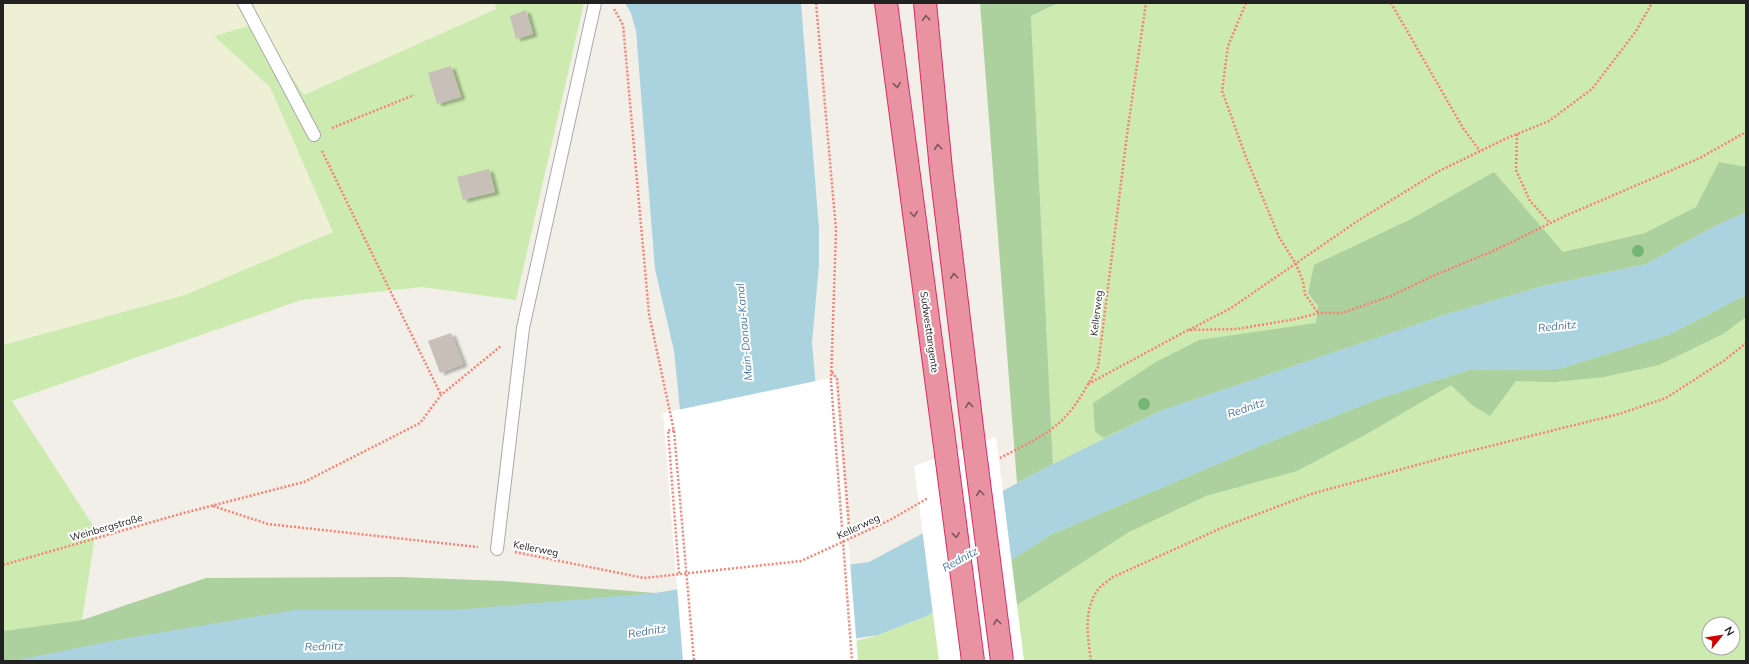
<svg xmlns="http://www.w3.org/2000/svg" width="1749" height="664" viewBox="0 0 1749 664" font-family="Mulish,sans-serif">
	<defs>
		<filter id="shadow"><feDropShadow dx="4.5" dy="2.5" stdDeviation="1" flood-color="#0004"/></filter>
	</defs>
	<rect width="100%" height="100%" fill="#f2efe9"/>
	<polygon fill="#eef0d5" points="3,3 495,3 497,9 304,95 256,24 214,36 270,87 333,232 185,295 3,345"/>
	<g fill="#cdebb0" fill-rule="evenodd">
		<polygon points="495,3 584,3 516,300 422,287 301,300 12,401 96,530 82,620 3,631 3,345 185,295 333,232 270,87 214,36 256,24 304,95 496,9"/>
		<path d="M1058 3H1746V661H786L878 635 927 616 1050 535 1053 464 1031 16ZM1709 624H1733V648H1709Z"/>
	</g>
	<g fill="#add19e">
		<polygon points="980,3 1058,3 1031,16 1053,464 1017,483"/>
		<polygon points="1719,162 1746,167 1746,212 1711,228 1646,264 1543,286 1447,314 1160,411 1104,438 1095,432 1093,403 1156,362 1199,340 1316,323 1318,306 1308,293 1314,265 1411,219 1494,172 1563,252 1645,233 1696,207"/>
		<polygon points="1746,295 1746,317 1723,334 1659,365 1604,377 1555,382 1516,381 1490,416 1472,405 1451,385 1365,435 1297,471 1206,496 1129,532 1017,605 1011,560 1050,535 1272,441 1381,398 1469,370 1559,369 1668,335"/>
		<polygon points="400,577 504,581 655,593 665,661 3,661 3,631 82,620 206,578"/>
	</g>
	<polygon fill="#aad3df" points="625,3 801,3 819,229 819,264 812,343 832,567 869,562 1053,464 1160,411 1447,314 1543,286 1646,264 1711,228 1746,212 1746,295 1668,335 1559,369 1469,370 1381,398 1272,441 1050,535 927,616 878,635 838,641 839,661 13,661 116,640 295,610 454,610 655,593 698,586 674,351 655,269 636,31 631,13"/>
	<g fill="#fff">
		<polygon points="835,377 858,661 683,661 663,413"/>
		<polygon points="996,437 1024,661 939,661 914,466"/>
	</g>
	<g fill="#c7bfb8" filter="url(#shadow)">
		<polygon points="526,10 533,34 516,39 510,16"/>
		<polygon points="451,66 461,97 437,104 428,73"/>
		<polygon points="489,169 495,192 463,200 457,177"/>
		<polygon points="451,333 463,364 440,373 428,341"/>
	</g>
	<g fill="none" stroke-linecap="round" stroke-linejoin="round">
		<defs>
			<g id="lane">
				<polyline points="244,3 314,135"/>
				<polyline points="497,549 523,328 595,3"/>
			</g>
			<g id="highway">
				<polyline points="886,3 946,454"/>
				<polyline points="925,3 941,170 974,444"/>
			</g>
		</defs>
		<use href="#lane" stroke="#a9a9a9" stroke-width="14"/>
		<use href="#highway" stroke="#dc2a67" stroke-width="24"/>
		<g stroke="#fa8072" stroke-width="2.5" stroke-dasharray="2 2" stroke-linecap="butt">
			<polyline points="816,3 836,230 831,381"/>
			<polyline points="1246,3 1228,46 1222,91 1246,157 1279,237 1296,264 1303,281 1305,294 1318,313"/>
			<polyline points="1391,3 1463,128 1480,151"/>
			<polyline points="614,9 623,25 649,314 674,431 668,430 679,574"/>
			<polyline points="332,128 414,95"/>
			<polyline points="1517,134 1516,170 1530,201 1550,223"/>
			<polyline points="322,151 441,395"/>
			<polyline points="1189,330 1231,308 1359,220 1439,171 1505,139 1549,121 1592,89 1636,31 1652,3"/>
			<polyline points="832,372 837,379 850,538"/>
			<polyline points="1088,384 1188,330 1237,329 1296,319 1318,313 1342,313 1391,296 1435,275 1493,251 1565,216 1700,158 1746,132"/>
			<path d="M1000 458C1022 446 1049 435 1066 416 1079 402 1088 384 1098 367L1128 127 1146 3"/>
			<polyline points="213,506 268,524 478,547"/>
			<polyline points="515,552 644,578 801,561 890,520 928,498"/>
			<polyline points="3,565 180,514 304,482 420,423 441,395 501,346"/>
			<path d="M1091 661C1088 638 1083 612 1097 591 1100 586 1108 581 1113 577L1226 526 1311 494 1446 457 1619 414 1666 398 1725 360 1746 343"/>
		</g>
		<use href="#lane" stroke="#fff" stroke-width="12"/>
		<use href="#highway" stroke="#e892a2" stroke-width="22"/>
		<defs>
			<g id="highway-bridge">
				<polyline points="974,444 1002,661"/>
				<polyline points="946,454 973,661"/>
			</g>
		</defs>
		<use href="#highway-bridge" stroke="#dc2a67" stroke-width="24" stroke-linecap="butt"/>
		<g stroke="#fa8072" stroke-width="2.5" stroke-dasharray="2 2" stroke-linecap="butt">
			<polyline points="831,381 852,661"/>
			<polyline points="674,431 694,661"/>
		</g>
		<use href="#highway-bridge" stroke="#e892a2" stroke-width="22"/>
	</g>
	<g fill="#74b475">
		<circle cx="1638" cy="251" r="6"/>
		<circle cx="1144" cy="404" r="6"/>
	</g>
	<defs><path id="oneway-chevron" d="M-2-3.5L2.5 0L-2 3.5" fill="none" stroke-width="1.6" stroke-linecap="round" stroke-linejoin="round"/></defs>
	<g stroke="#7b545c">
		<use href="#oneway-chevron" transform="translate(926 18) rotate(-95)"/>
		<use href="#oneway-chevron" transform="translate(897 85) rotate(82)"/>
		<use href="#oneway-chevron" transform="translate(938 147) rotate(-95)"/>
		<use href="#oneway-chevron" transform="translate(914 214) rotate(82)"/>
		<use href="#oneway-chevron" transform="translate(954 276) rotate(-97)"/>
		<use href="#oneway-chevron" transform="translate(969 405) rotate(-97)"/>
		<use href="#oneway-chevron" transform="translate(980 493) rotate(-97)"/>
		<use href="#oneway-chevron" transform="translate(956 535) rotate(83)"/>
		<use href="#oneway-chevron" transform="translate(997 622) rotate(-97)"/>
	</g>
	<g text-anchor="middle" stroke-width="4" stroke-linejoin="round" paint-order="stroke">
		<g font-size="10" fill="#222" stroke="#fff">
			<text transform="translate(1096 313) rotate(-83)" y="4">Kellerweg</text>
			<text transform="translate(930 332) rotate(82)" y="4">Südwesttangente</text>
			<text transform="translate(858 526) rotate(-25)" y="4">Kellerweg</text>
			<text transform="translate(106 527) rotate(-16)" y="4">Weinbergstraße</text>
			<text transform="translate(536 548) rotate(11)" y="4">Kellerweg</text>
		</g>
		<g font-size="11" font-style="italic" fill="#4a7aab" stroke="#fff">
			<text transform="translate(1557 326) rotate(-6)" y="4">Rednitz</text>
			<text transform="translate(744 332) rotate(-95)" y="4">Main-Donau-Kanal</text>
			<text transform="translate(1246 408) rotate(-19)" y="4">Rednitz</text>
			<text transform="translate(960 559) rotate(-29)" y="4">Rednitz</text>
			<text transform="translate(647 631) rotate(-9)" y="4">Rednitz</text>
			<text transform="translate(324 646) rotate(-2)" y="4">Rednitz</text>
		</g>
	</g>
	<rect width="1749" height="664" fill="none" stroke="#222222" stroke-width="8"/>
	<g transform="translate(1721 636) rotate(60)"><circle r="19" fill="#ffffff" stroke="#a7a7a7"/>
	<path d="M0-3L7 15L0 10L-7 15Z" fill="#d40000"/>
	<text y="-6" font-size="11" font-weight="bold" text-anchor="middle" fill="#222222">N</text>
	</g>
</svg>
